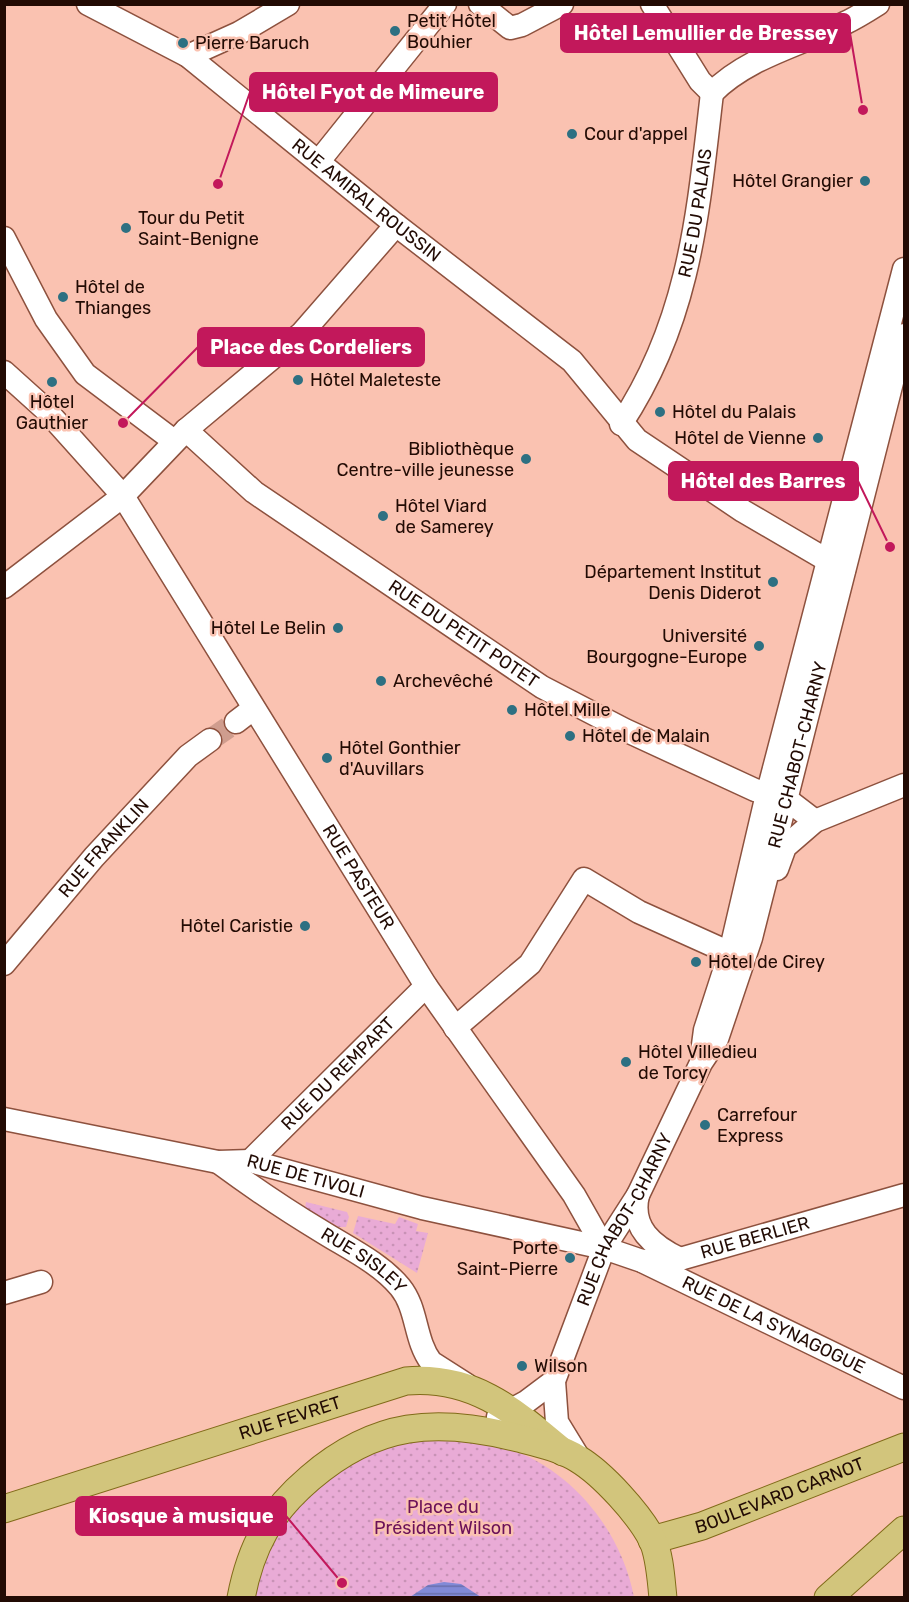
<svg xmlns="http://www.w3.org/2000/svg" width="909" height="1602" viewBox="0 0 909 1602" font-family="Rubik,sans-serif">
	<defs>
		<pattern id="park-dots" width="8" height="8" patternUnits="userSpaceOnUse" patternTransform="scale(1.5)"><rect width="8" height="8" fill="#e9abd6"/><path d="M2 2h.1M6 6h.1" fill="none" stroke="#c892b6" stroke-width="1.8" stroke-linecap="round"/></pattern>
		<pattern id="water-rules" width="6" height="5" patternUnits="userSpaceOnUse" patternTransform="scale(1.5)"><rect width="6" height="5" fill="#818ad7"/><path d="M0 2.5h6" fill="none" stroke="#696fac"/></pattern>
	</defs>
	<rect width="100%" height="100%" fill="#fac2b1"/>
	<g fill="url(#park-dots)">
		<polygon points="306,1202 347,1212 349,1217 346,1227 339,1227 305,1209"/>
		<polygon points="358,1216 395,1224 399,1217 418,1224 416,1231 428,1233 417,1273 353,1233"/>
		<path d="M459 1438C473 1441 487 1442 500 1446 569 1465 621 1529 634 1597L252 1598C258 1580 262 1561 269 1545 294 1490 355 1450 413 1439 428 1437 445 1438 459 1438Z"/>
	</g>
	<polygon fill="url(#water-rules)" points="444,1582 461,1584 481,1597 410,1597 428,1585"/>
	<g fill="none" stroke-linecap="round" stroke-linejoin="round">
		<polyline stroke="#cf9d8e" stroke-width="22" stroke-dasharray="22 11" stroke-linecap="butt" points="210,740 236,722"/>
		<defs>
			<g id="minor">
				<path id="s1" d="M88 4 188 56 396 225 572 361 637 440 743 511 844 570"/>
				<polyline points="480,4 510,28 522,25 562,4"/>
				<polyline points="652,4 700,81 712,93"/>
				<polyline points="188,56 239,33 288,4"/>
				<path d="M712 93C747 57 801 45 845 23 856 18 867 11 878 4"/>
				<polyline points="319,161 445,4"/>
				<polyline points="4,238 46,319 85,374 174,441"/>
				<path id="s2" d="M4 372 45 409 123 496 426 986 574 1195 604 1248"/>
				<path id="s3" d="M621 424C690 320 698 213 712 93"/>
				<path id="s4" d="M186 430 254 492 542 687 625 730 755 790 785 798 815 821"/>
				<polyline points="4,587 123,496 186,430 302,333 396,225"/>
				<polyline points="236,722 253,709"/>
				<polyline points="777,869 785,847 815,821 904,785"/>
				<path id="s5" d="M4 964 94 857 188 756 210 740"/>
				<polyline points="455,1028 530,964 584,879 639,912 730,953"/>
				<polyline points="703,1045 705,1030 730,953 765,803 904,269"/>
				<path id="s6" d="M4 1119 218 1162 250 1161 422 1208 604 1248 642 1261 680 1259 904 1195"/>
				<path id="s7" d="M250 1161 426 986"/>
				<path id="s8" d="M218 1162C252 1187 286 1210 321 1231 348 1248 380 1263 400 1287 418 1309 414 1339 431 1362L467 1385"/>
				<path d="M638 1195C630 1228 653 1246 680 1259"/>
				<path id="s9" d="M644 1262 904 1388"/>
				<polyline points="4,1293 41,1282"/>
				<polyline points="498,1417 526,1402 554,1381"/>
				<path id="s10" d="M579 1458 557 1422 554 1381 604 1248 638 1195 701 1063 717 1039 751 938 904 335"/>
			</g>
			<g id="major">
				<path id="s11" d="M4 1509 406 1381C473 1375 514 1411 563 1452"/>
				<path id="s12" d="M652 1540 702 1526 904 1447"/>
				<path d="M241 1598C251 1546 270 1512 310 1478 375 1422 436 1417 518 1438 538 1443 561 1448 578 1459 603 1474 639 1514 652 1539 660 1555 661 1580 663 1598"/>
				<polyline points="828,1598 904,1530"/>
			</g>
		</defs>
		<use href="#minor" stroke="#8d513e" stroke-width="25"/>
		<use href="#major" stroke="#816b19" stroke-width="29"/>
		<use href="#minor" stroke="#fff" stroke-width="22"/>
		<use href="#major" stroke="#d2c57c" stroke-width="27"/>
	</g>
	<g fill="#2d7082" stroke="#fac2b1" stroke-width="2">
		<circle cx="395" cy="31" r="6"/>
		<circle cx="183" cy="43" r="6"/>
		<circle cx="572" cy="134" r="6"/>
		<circle cx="865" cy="181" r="6"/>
		<circle cx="126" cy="228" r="6"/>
		<circle cx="63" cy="297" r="6"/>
		<circle cx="298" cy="380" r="6"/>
		<circle cx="52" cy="382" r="6"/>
		<circle cx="660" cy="412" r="6"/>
		<circle cx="818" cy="438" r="6"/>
		<circle cx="526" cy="459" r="6"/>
		<circle cx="383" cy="516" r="6"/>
		<circle cx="773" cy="582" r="6"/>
		<circle cx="338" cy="628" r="6"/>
		<circle cx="759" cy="646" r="6"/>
		<circle cx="381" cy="681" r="6"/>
		<circle cx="512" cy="710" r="6"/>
		<circle cx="570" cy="736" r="6"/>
		<circle cx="327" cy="758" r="6"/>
		<circle cx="305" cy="926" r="6"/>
		<circle cx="696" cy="962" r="6"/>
		<circle cx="626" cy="1062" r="6"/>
		<circle cx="705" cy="1125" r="6"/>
		<circle cx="570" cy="1258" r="6"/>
		<circle cx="522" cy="1366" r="6"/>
	</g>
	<g text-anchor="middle" stroke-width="5" stroke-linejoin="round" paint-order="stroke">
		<g font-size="18" fill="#220b04" stroke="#fac2b1" text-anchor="start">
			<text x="407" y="27">Petit Hôtel<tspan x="407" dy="21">Bouhier</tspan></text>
			<text x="195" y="49">Pierre Baruch</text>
			<text x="584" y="140">Cour d'appel</text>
			<text x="853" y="187" text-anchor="end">Hôtel Grangier</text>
			<text x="138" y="224">Tour du Petit<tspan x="138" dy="21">Saint-Benigne</tspan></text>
			<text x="75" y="293">Hôtel de<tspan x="75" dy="21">Thianges</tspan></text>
			<text x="310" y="386">Hôtel Maleteste</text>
			<text x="52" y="408" text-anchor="middle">Hôtel<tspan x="52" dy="21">Gauthier</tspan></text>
			<text x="672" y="418">Hôtel du Palais</text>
			<text x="806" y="444" text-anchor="end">Hôtel de Vienne</text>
			<text x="514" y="455" text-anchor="end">Bibliothèque<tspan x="514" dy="21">Centre-ville jeunesse</tspan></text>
			<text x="395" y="512">Hôtel Viard<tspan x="395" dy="21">de Samerey</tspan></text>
			<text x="761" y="578" text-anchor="end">Département Institut<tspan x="761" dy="21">Denis Diderot</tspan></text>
			<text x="326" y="634" text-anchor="end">Hôtel Le Belin</text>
			<text x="747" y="642" text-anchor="end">Université<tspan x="747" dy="21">Bourgogne-Europe</tspan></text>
			<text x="393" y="687">Archevêché</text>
			<text x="524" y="716">Hôtel Mille</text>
			<text x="582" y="742">Hôtel de Malain</text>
			<text x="339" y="754">Hôtel Gonthier<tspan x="339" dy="21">d'Auvillars</tspan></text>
			<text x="293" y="932" text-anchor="end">Hôtel Caristie</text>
			<text x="708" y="968">Hôtel de Cirey</text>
			<text x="638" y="1058">Hôtel Villedieu<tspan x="638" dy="21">de Torcy</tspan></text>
			<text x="717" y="1121">Carrefour<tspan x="717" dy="21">Express</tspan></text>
			<text x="558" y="1254" text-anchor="end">Porte<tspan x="558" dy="21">Saint-Pierre</tspan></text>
			<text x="534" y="1372">Wilson</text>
		</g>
		<g font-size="18" fill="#220b04" stroke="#fac2b1">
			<text dy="6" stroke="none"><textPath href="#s1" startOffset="342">RUE AMIRAL ROUSSIN</textPath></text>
			<text dy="6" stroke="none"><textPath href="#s3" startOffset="226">RUE DU PALAIS</textPath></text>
			<text dy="6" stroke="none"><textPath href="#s4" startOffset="345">RUE DU PETIT POTET</textPath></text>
			<text dy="6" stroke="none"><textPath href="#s10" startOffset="759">RUE CHABOT-CHARNY</textPath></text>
			<text dy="6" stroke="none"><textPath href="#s5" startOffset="153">RUE FRANKLIN</textPath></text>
			<text dy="6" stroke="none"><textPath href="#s2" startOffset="620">RUE PASTEUR</textPath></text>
			<text dy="6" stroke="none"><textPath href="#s7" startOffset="124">RUE DU REMPART</textPath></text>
			<text dy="6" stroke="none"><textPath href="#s6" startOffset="308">RUE DE TIVOLI</textPath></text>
			<text dy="6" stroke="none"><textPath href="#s10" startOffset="260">RUE CHABOT-CHARNY</textPath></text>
			<text dy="6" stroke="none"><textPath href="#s6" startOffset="771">RUE BERLIER</textPath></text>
			<text dy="6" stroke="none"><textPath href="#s8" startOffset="176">RUE SISLEY</textPath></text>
			<text dy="6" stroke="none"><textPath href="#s9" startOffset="144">RUE DE LA SYNAGOGUE</textPath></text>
			<text dy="6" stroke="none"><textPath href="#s11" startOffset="300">RUE FEVRET</textPath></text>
			<text dy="6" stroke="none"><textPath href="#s12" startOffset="135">BOULEVARD CARNOT</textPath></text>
		</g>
		<g font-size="18" fill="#6b1159" stroke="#fac2b1">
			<text x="443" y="1513">Place du<tspan x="443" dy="21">Président Wilson</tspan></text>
		</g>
	</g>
	<path fill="none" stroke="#c2185b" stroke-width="2" d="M863 110L850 33M218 184L250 92M123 423L198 347M890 547L858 481M342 1583L286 1516"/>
	<g fill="#c2185b" stroke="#fac2b1" stroke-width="2">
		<circle cx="863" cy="110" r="6"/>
		<circle cx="218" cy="184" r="6"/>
		<circle cx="123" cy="423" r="6"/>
		<circle cx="890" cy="547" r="6"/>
		<circle cx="342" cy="1583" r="6"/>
	</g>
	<g fill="#c2185b" stroke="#c2185b" stroke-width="2">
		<rect x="561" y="14" width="289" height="38" rx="6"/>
		<rect x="250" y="73" width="247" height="38" rx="6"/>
		<rect x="198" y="328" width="226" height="38" rx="6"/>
		<rect x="669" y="462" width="189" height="38" rx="6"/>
		<rect x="76" y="1497" width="210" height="38" rx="6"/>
	</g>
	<g font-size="20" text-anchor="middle" font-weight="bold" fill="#fff">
		<text x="706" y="40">Hôtel Lemullier de Bressey</text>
		<text x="373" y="99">Hôtel Fyot de Mimeure</text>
		<text x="311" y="354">Place des Cordeliers</text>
		<text x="763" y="488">Hôtel des Barres</text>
		<text x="181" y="1523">Kiosque à musique</text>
	</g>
	<rect width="909" height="1602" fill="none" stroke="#220b04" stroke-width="12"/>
</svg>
